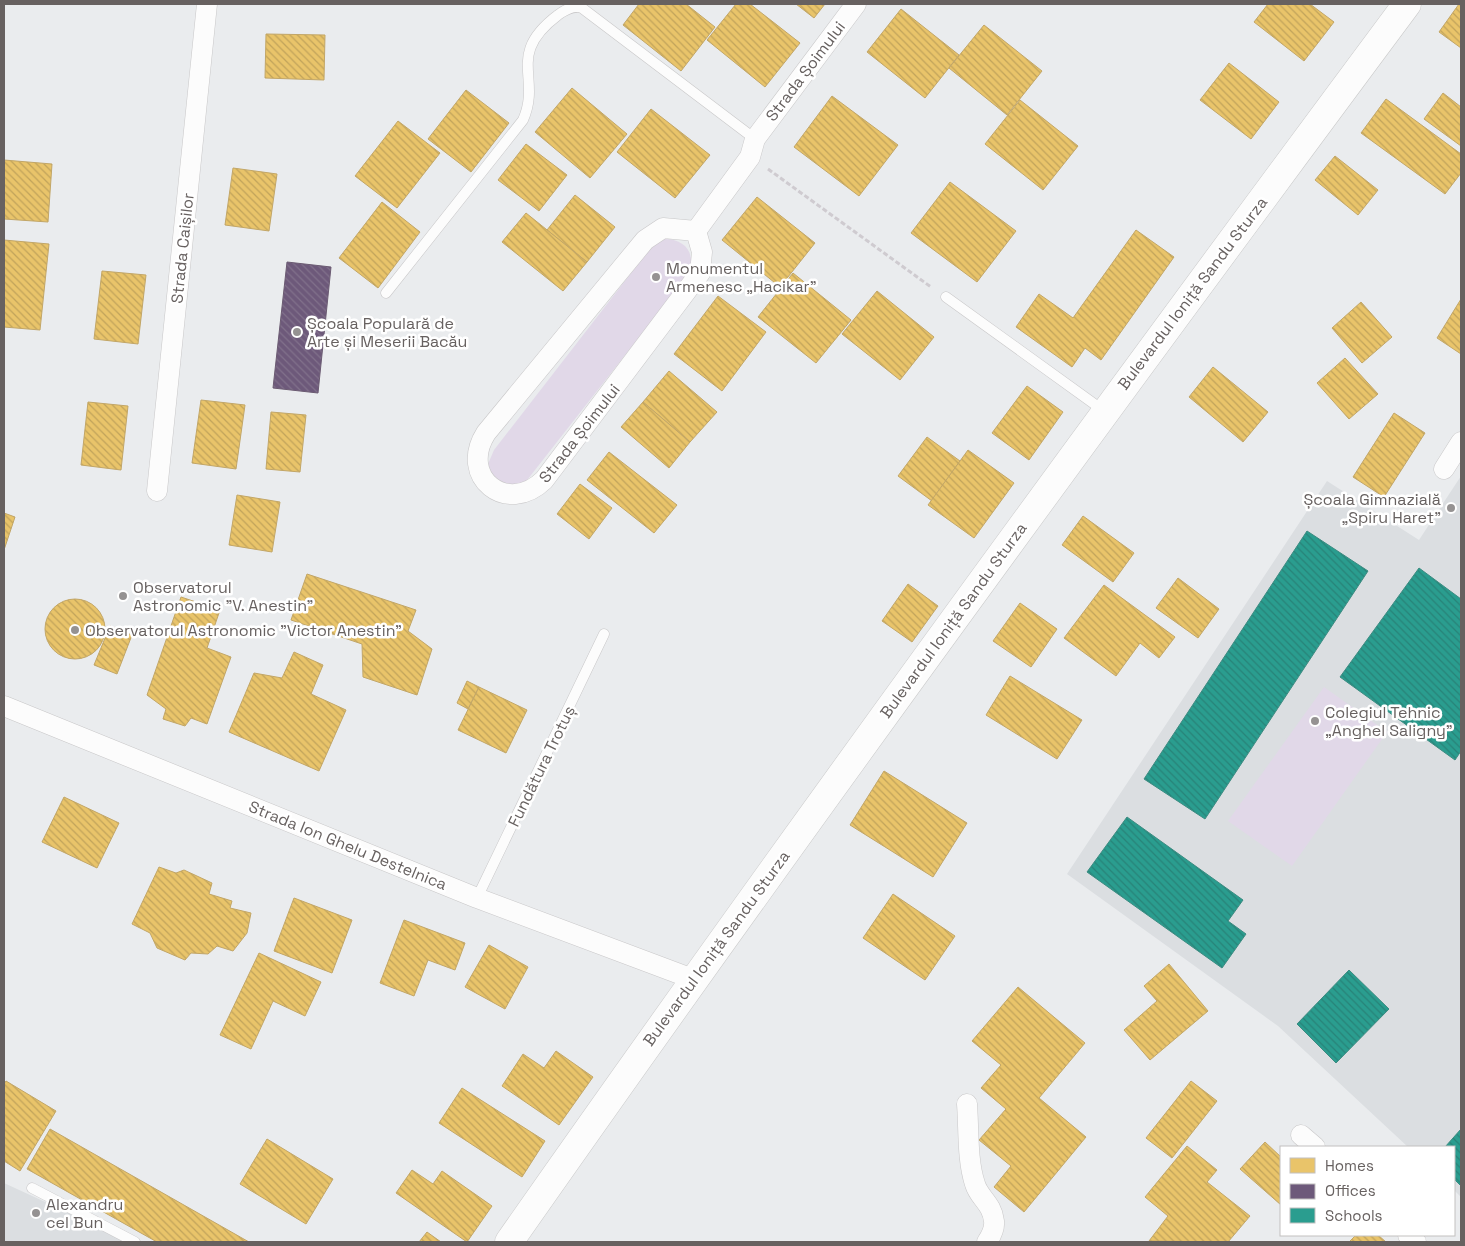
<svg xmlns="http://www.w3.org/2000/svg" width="1465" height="1246" viewBox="0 0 1465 1246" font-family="'Space Grotesk',sans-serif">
	<defs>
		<pattern id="homes-back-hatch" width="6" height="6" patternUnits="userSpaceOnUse" patternTransform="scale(1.25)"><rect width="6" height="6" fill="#e9c46a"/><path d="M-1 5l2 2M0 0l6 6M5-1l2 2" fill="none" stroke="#c1a35b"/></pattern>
		<pattern id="offices-back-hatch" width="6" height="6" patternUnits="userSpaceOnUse" patternTransform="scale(1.25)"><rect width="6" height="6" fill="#6d597a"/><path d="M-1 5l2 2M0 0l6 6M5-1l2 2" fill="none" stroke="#81718b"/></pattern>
		<pattern id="schools-back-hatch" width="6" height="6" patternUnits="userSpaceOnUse" patternTransform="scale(1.25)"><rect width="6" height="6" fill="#2a9d8f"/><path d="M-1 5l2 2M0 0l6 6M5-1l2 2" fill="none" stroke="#288378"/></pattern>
	</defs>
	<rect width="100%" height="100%" fill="#eaecee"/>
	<g fill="#dbdee1">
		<polygon points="1461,476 1461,1197 1454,1190 1454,1147 1408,1147 1278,1026 1067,874 1327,481 1419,540"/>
		<polygon points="4,1183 132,1242 4,1242"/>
	</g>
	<g fill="#e1d8e8">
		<path d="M665 239C686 239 697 255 688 275L524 484 510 488 492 478 488 464 494 450 652 246Z"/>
		<polygon points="1324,687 1387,732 1292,866 1228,821"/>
	</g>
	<g fill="url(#homes-back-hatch)" stroke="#c2a667">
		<polygon points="639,4 686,4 715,27 681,71 623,25"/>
		<polygon points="736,4 750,4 800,43 765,87 707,40"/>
		<polygon points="796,4 825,4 814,18"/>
		<polygon points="1268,4 1310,4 1334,22 1304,61 1254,22"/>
		<polygon points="1459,4 1461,4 1461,48 1439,32"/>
		<polygon points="901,9 959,55 925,98 867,52"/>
		<polygon points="984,25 1042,71 1007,115 949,68"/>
		<polygon points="266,34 325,35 324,80 265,78"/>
		<polygon points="1229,63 1279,102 1251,139 1200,100"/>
		<polygon points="572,88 627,134 590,178 535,132"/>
		<polygon points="466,90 509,123 471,172 428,139"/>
		<polygon points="1443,93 1461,107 1461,146 1424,119"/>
		<polygon points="832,96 898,145 859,196 794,147"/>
		<polygon points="1386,99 1461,154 1461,173 1445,194 1361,133"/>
		<polygon points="1020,100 1078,146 1043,190 985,144"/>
		<polygon points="651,109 710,155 675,198 617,152"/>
		<polygon points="398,121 440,153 397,208 355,176"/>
		<polygon points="526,144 567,175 539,211 498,180"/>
		<polygon points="1335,156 1378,190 1358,215 1315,180"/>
		<polygon points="4,160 52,164 48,222 4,219"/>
		<polygon points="233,168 277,174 269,231 225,225"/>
		<polygon points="950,182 1016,231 977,282 911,233"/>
		<polygon points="575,195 615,227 587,262 547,230"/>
		<polygon points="757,197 815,243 780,287 722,240"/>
		<polygon points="382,202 420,232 378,288 339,258"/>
		<polygon points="526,213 587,262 563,291 502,242"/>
		<polygon points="1136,230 1174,257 1101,360 1085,348 1072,367 1016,327 1039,294 1073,318"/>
		<polygon points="4,240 49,244 40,330 4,327"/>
		<polygon points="102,271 146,275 138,344 94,339"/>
		<polygon points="793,273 851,320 816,363 758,317"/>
		<polygon points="877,291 934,337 900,380 842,334"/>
		<polygon points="718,296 766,332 722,391 674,354"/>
		<polygon points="1461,299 1461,354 1437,338"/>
		<polygon points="1361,302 1392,337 1362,363 1332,328"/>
		<polygon points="1345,358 1378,394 1349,419 1317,383"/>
		<polygon points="1213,367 1268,412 1243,442 1189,397"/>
		<polygon points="669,371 717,412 690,442 643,402"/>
		<polygon points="1027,386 1063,412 1029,460 992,433"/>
		<polygon points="201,400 245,405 236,469 192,463"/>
		<polygon points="88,402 128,406 121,470 81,465"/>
		<polygon points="643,402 690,442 669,468 621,427"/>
		<polygon points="271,412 306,415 300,472 266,469"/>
		<polygon points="1394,413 1425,433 1384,497 1353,477"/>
		<polygon points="927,437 960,461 932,501 898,476"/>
		<polygon points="968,450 1014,483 974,538 928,505"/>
		<polygon points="609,452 677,505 654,533 587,480"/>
		<polygon points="580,484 612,508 589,539 557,514"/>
		<polygon points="237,495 280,502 272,552 229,545"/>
		<polygon points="4,513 15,517 4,550"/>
		<polygon points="1083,516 1134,553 1113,582 1062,545"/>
		<polygon points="307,574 416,610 408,631 432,649 417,695 363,677 362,644 291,620"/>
		<polygon points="1178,578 1219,609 1198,638 1156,608"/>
		<polygon points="908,584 938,606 912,642 882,621"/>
		<polygon points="1104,585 1175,637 1159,658 1140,643 1116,676 1064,638"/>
		<polygon points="181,597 220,610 207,648 231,657 207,724 191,718 185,726 163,719 166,709 147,695"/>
		<circle cx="75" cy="629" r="30"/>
		<polygon points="1020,603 1057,629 1031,667 993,641"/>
		<polygon points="110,626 132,635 117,674 94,665"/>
		<polygon points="294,652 323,665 311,694 346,710 319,771 229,732 254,673 282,678"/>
		<polygon points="1010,676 1082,720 1057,759 986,715"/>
		<polygon points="467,681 479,687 468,709 457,703"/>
		<polygon points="479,687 527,710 506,753 458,730"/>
		<polygon points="884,771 967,823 933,877 850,825"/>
		<polygon points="64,797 119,823 97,868 42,842"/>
		<polygon points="159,867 176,873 184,870 212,883 209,894 232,901 230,908 251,913 247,933 233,951 217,946 208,954 191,953 185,960 157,948 150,933 132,924"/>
		<polygon points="893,894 955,936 925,980 863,938"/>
		<polygon points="294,898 352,920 332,973 274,951"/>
		<polygon points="404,920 465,943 455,970 428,960 414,996 380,983"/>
		<polygon points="489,945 528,967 505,1009 465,987"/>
		<polygon points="259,953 321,982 305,1016 273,1001 251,1049 220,1035"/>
		<polygon points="1169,964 1208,1011 1150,1060 1124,1030 1157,1001 1144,986"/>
		<polygon points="1018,987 1085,1043 1039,1098 1086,1137 1024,1212 994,1187 1011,1166 979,1140 1006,1109 981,1088 1001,1065 972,1041"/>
		<polygon points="556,1051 593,1077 559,1125 502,1086 523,1054 544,1068"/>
		<polygon points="6,1081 56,1111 20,1171 4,1161 4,1084"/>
		<polygon points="1191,1081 1217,1101 1172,1158 1146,1138"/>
		<polygon points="462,1088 545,1141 522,1177 439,1123"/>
		<polygon points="50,1129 249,1242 157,1242 27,1169"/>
		<polygon points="267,1139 333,1179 306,1224 240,1184"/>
		<polygon points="1265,1142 1281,1157 1281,1205 1240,1169"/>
		<polygon points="1187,1146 1217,1170 1207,1182 1250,1216 1228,1242 1149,1241 1168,1216 1145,1197"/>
		<polygon points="412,1170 433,1184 442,1171 492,1206 467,1242 396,1193"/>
		<polygon points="427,1232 441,1242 419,1242"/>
		<polygon points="1356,1235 1378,1235 1386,1242 1349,1242"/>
	</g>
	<polygon fill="url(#offices-back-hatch)" stroke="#6b5b72" points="287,262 331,267 318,393 273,388"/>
	<g fill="url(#schools-back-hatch)" stroke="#3c8b81">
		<polygon points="1307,531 1368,571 1205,819 1144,779"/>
		<polygon points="1419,568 1461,599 1461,751 1455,760 1340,677"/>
		<polygon points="1127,817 1243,900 1228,921 1246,934 1222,968 1087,872"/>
		<polygon points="1349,970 1389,1009 1336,1063 1297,1024"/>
		<polygon points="1461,1129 1461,1186 1454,1179 1454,1147 1445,1147"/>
	</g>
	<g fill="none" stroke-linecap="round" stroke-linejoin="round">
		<defs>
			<g id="lane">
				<path d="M386 293 523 120C542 77 505 55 558 15 565 10 573 5 582 8L755 139"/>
				<polyline points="946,297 1104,411"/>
				<polyline points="477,898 604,634"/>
				<polyline points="32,1188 135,1242"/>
			</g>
			<g id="street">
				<path d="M663 228 696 231 702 252 700 273 544 480C507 516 458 477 486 433L645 240Z"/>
				<polyline points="696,231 750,157 755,139 856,4"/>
				<polyline points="1444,469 1461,442"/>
				<polyline points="157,491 207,4"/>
				<polyline points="4,706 477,898 693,979"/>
				<path d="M967 1104C969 1129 967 1160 975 1184 979 1198 992 1203 994 1221 995 1229 991 1236 987 1242"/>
				<polyline points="1301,1135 1315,1147"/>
				<polyline points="1408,1235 1416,1242"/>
			</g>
			<path id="secondary" d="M509 1242C801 825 1103 413 1407 4"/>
		</defs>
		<use href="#lane" stroke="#c8c7c8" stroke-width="11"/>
		<use href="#street" stroke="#c8c7c8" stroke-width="21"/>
		<use href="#secondary" stroke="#cacaca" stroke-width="29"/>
		<polyline stroke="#cfcbd0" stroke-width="3" stroke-dasharray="5 2.5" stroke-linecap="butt" points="768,169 931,287"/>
		<use href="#lane" stroke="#fcfcfc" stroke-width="10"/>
		<use href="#street" stroke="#fcfcfc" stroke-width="20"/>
		<use href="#secondary" stroke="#fcfcfc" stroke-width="28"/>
	</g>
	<g fill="#959292" stroke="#fff" stroke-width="2">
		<circle cx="656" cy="277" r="5"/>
		<circle cx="297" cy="332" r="5"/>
		<circle cx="1451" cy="508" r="5"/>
		<circle cx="123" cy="596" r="5"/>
		<circle cx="75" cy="630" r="5"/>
		<circle cx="1315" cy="721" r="5"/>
		<circle cx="36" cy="1213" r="5"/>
	</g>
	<g text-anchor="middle" stroke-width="5" stroke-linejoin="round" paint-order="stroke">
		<g font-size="16" fill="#676160" stroke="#fff">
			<text transform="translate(805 71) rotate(-53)" y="6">Strada Șoimului</text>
			<text transform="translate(182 248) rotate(-84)" y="6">Strada Caișilor</text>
			<text transform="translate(1192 293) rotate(-53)" y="6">Bulevardul Ioniță Sandu Sturza</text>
			<text transform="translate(579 433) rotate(-52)" y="6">Strada Șoimului</text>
			<text transform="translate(953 620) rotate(-54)" y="6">Bulevardul Ioniță Sandu Sturza</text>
			<text transform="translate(541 766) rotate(-64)" y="6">Fundătura Trotuș</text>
			<text transform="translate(348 845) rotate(22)" y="6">Strada Ion Ghelu Destelnica</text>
			<text transform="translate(716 948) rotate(-54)" y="6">Bulevardul Ioniță Sandu Sturza</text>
		</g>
		<g font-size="16" fill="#676160" stroke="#fff" text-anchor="start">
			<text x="666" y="274">Monumentul<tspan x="666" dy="18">Armenesc „Hacikar”</tspan></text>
			<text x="307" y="329">Școala Populară de<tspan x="307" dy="18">Arte și Meserii Bacău</tspan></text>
			<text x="1441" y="505" text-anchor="end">Școala Gimnazială<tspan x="1441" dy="18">„Spiru Haret”</tspan></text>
			<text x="133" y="593">Observatorul<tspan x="133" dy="18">Astronomic "V. Anestin"</tspan></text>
			<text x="85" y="636">Observatorul Astronomic "Victor Anestin"</text>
			<text x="1325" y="718">Colegiul Tehnic<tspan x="1325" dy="18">„Anghel Saligny”</tspan></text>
			<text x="46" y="1210">Alexandru<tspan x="46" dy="18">cel Bun</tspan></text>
		</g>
	</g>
	<rect width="1465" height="1246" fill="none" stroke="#676160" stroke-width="10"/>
	<rect x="1280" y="1146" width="175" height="90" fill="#ffffff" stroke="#c2c0bf"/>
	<rect x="1290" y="1158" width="25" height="15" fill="#e9c46a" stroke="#c2c0bf"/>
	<text x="1325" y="1171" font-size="15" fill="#676160">Homes</text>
	<rect x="1290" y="1184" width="25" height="15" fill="#6d597a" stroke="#c2c0bf"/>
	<text x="1325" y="1196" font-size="15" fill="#676160">Offices</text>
	<rect x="1290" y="1208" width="25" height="15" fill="#2a9d8f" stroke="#c2c0bf"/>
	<text x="1325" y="1221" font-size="15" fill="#676160">Schools</text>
</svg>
